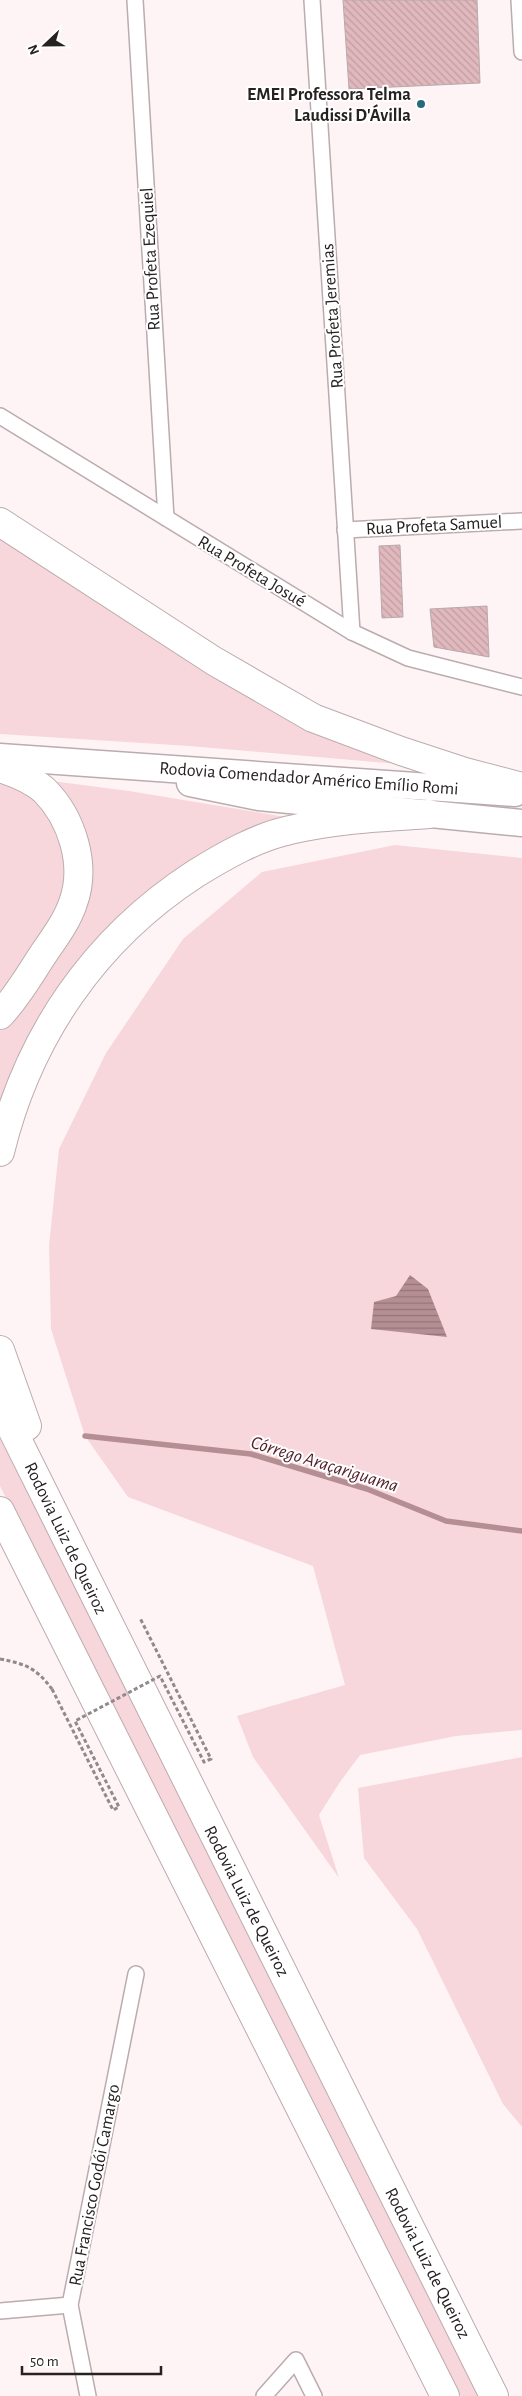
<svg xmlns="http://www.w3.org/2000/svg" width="522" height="2396" viewBox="0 0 522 2396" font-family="'Alegreya Sans',sans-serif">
	<defs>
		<pattern id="water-rules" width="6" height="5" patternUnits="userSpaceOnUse" patternTransform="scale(1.25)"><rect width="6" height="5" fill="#b48e93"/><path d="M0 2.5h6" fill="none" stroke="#927478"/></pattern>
		<pattern id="building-back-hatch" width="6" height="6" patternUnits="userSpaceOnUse" patternTransform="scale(1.25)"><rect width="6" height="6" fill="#e0b8bd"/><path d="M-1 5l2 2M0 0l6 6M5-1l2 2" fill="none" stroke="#c09ea2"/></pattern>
	</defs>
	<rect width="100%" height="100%" fill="#fef4f5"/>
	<g fill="#f7d7db">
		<polygon points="0,535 421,766 189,746 0,734"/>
		<polygon points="0,776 18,781 57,820 69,891 0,1007"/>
		<polygon points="44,780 129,791 298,819 134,912 0,1134 0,1031 12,1019 82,909"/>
		<polygon points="395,845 522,858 522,1730 456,1736 360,1755 340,1782 319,1815 339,1878 253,1757 237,1716 345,1685 313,1566 128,1497 85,1436 51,1329 49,1246 59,1149 106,1053 183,939 262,872"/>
		<polygon points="0,1433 482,2396 461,2396 237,1962 0,1486"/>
		<polygon points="522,1757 522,2127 503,2104 417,1929 364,1858 358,1788"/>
	</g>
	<polygon fill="url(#water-rules)" points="410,1275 428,1289 447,1337 371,1329 374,1302 396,1296"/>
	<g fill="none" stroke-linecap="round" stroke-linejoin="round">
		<polyline stroke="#b48e93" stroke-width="5.5" points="85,1436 251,1454 367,1489 446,1521 522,1531"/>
	</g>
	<g fill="url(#building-back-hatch)" stroke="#b8a9ab">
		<polygon points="343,0 477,0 480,83 349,89"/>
		<polygon points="400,545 403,617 382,618 379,546"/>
		<polygon points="487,606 489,657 434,647 430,609"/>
	</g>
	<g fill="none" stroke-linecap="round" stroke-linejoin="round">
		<defs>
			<g id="minor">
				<polyline points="135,0 166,518"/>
				<polyline points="312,0 352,632"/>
				<polyline points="519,0 522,52"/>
				<polyline points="0,416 352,632 408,658 522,687"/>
				<polyline points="345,530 522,521"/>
				<polyline points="0,2311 70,2305"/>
				<polyline points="88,2396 70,2305 136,1974"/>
				<polyline points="264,2396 296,2360 314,2396"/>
			</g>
			<g id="trunk">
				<polyline points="0,757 515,793"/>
				<polyline points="190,783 259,797 522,823"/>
			</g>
			<g id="motorway">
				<polyline points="0,522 214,661 313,718 401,751 465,772 522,787"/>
				<path d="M0 768C16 773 31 779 44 790 72 818 87 865 73 903 67 921 55 937 44 953 30 974 18 996 0 1015"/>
				<path d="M0 1152C28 1036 95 939 195 874 224 856 257 837 290 830 336 819 383 817 429 814"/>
				<polyline points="0,1350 27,1426"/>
				<polyline points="0,1405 494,2396"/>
				<polyline points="0,1511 445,2396"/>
			</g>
		</defs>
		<use href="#minor" stroke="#bbacae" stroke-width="18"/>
		<use href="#trunk" stroke="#bbacae" stroke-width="29"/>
		<use href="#motorway" stroke="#bbacae" stroke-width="30"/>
		<path stroke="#91898a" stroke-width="3" stroke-dasharray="4 2.5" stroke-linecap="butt" d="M0 1659C26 1664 36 1668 52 1689"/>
		<use href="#minor" stroke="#fff" stroke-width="15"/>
		<use href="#trunk" stroke="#fff" stroke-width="26"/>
		<use href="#motorway" stroke="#fff" stroke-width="28"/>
		<polyline stroke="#91898a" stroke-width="3" stroke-dasharray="4 2.5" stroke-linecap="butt" points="52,1689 113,1810 119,1807 75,1721 160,1676 204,1762 211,1759 140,1618"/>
	</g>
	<circle fill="#276a7c" stroke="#fff" stroke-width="2" cx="421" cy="104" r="5"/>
	<g text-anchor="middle" stroke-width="4" stroke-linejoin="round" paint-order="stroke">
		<g font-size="18" font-weight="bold" fill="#272122" stroke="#fff" text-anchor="end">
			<text x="411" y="100">EMEI Professora Telma<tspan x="411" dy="21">Laudissi D'Ávilla</tspan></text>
		</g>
		<g font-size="18" fill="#272122" stroke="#fff">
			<text transform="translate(150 259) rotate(-93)" y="6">Rua Profeta Ezequiel</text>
			<text transform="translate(332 316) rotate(-94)" y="6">Rua Profeta Jeremias</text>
			<text transform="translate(434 525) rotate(-3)" y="6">Rua Profeta Samuel</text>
			<text transform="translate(252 571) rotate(31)" y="6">Rua Profeta Josué</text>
			<text transform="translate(309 778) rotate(4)" y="6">Rodovia Comendador Américo Emílio Romi</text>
			<text transform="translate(66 1538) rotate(64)" y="6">Rodovia Luiz de Queiroz</text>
			<text transform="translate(247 1901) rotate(63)" y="6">Rodovia Luiz de Queiroz</text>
			<text transform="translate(94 2185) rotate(-79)" y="6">Rua Francisco Godói Camargo</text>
			<text transform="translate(428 2263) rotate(63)" y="6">Rodovia Luiz de Queiroz</text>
		</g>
		<g font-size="19" font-style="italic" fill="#511f29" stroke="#fff">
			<text transform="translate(325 1463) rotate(17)" y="7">Córrego Araçariguama</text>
		</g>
	</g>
	<g transform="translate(45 45) rotate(248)" stroke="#ffffff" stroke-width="4" paint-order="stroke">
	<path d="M0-4L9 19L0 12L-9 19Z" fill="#272122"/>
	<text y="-8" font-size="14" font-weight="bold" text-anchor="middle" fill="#272122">N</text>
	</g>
	<path d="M22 2366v8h139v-8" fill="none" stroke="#272122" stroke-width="2.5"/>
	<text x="30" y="2366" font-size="15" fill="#272122" stroke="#ffffff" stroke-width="4" paint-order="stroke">50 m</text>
</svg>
